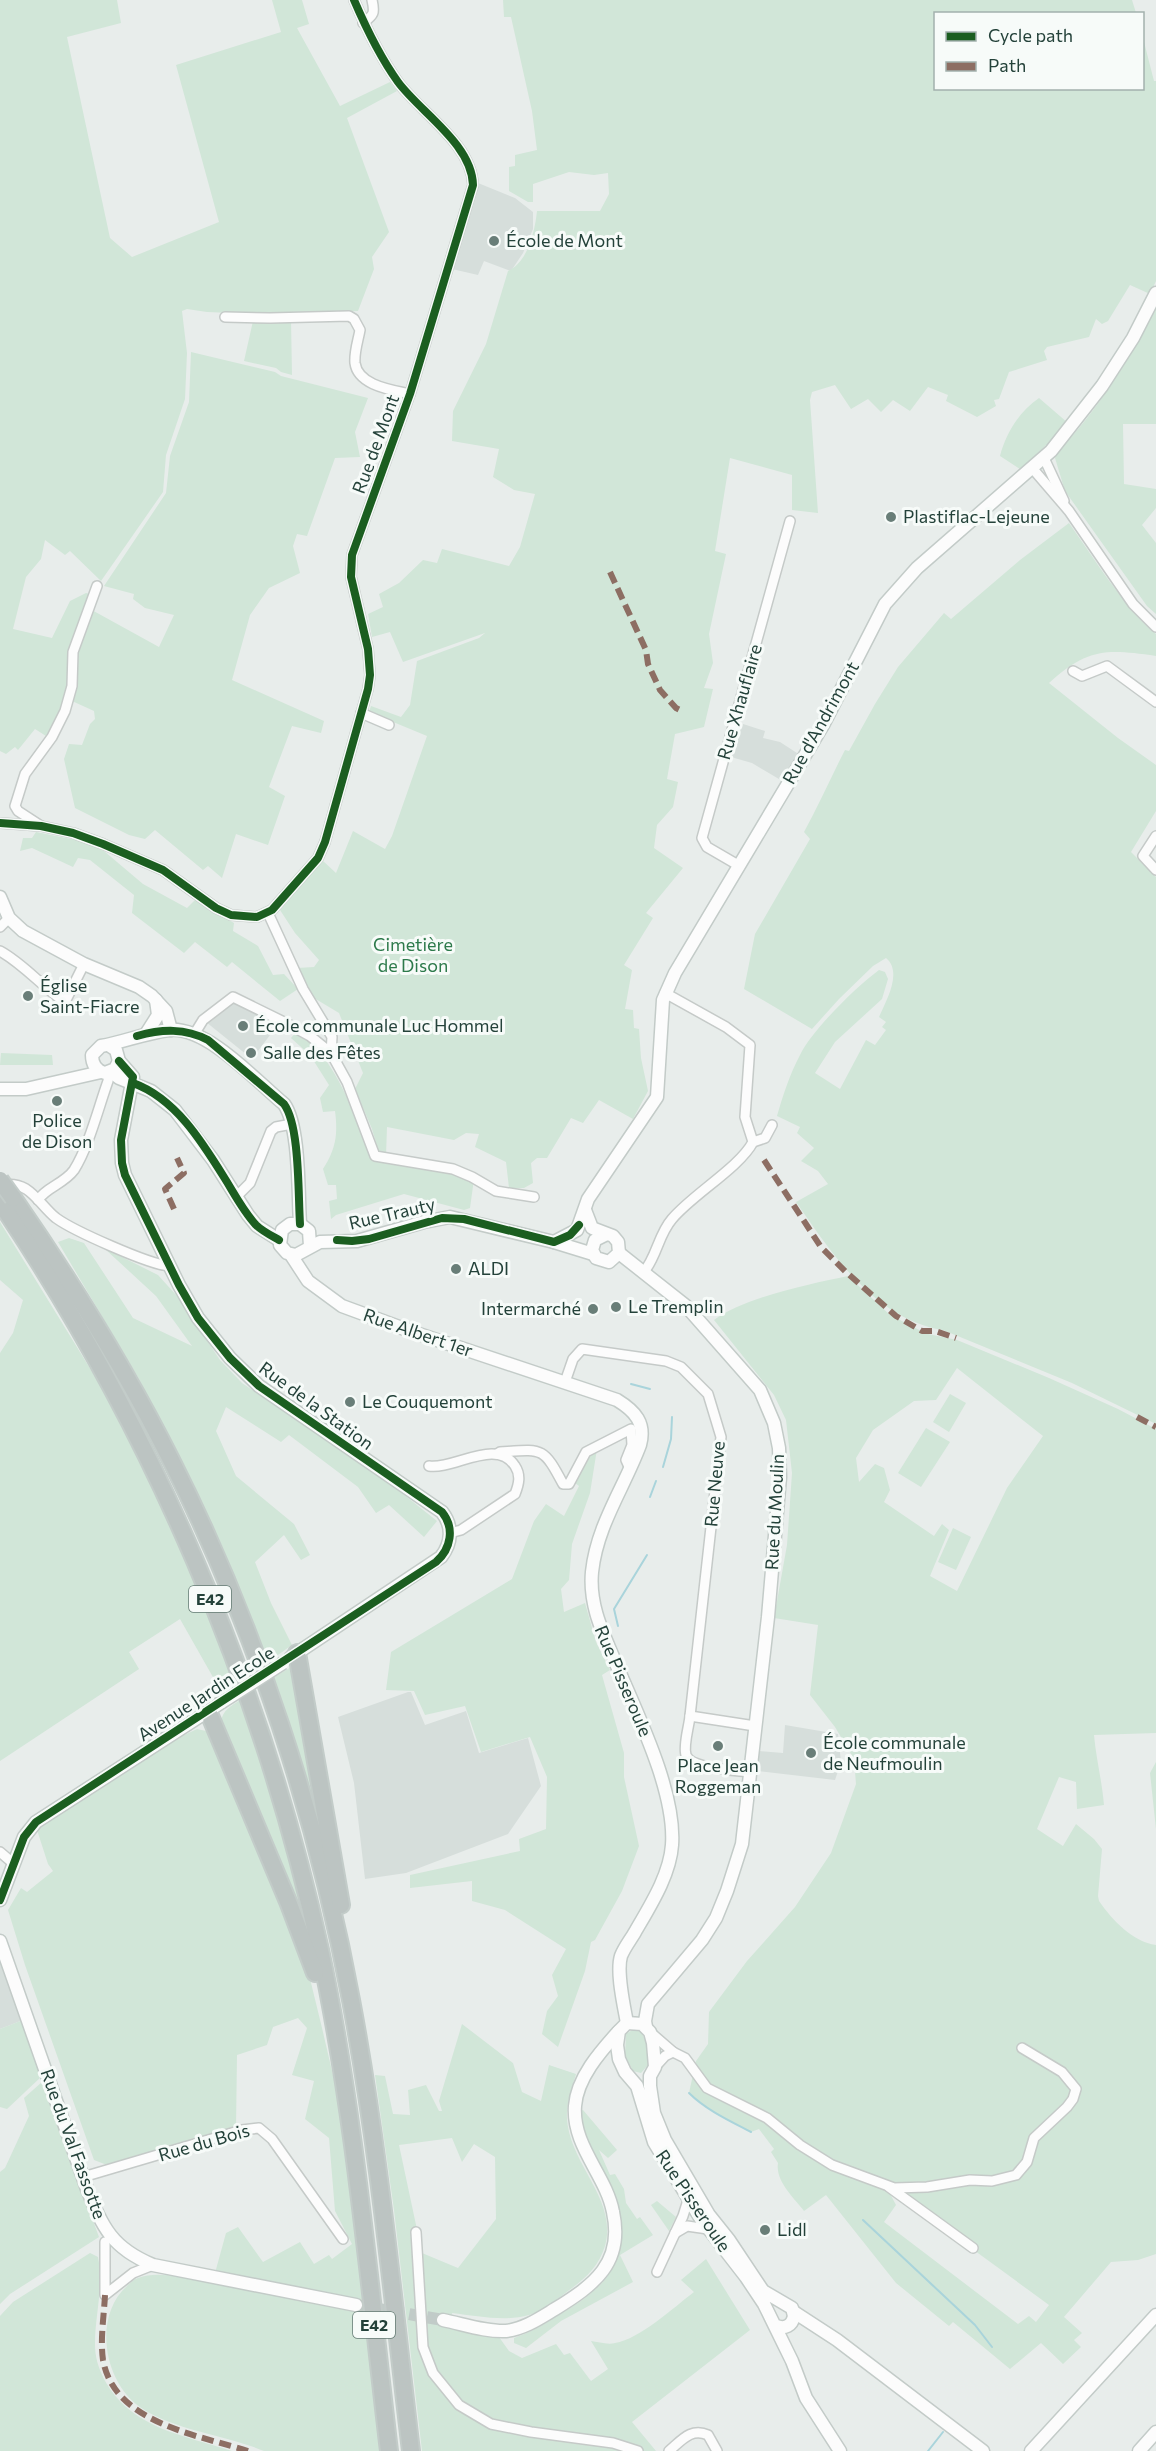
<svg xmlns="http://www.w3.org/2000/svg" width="1156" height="2451" viewBox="0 0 1156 2451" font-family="Commissioner,sans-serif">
	<rect width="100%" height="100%" fill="#e8edeb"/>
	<g fill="#d6dedb">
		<polygon points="478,183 515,198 533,212 533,229 523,253 511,271 484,261 478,275 452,269"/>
		<polygon points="740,723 765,731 763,738 780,742 800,755 784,782 752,763 731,757"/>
		<polygon points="231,999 275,1021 273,1031 252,1059 206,1022"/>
		<polygon points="408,1692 411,1692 425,1725 466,1711 479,1753 528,1738 541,1786 508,1834 406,1873 365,1879 354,1783 338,1717"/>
		<polygon points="785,1725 838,1734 841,1762 835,1780 757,1771 759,1751 783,1753"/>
		<polygon points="0,1955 23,2020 0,2029"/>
	</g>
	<g fill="#d1e6d8" fill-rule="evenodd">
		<polygon points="0,0 117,0 121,23 67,37 110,238 132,257 219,222 176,65 281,32 272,0 302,0 309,24 297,28 340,106 390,82 397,91 347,118 389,232 372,257 374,269 358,311 277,315 207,312 187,309 182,311 187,353 185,399 166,455 163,492 101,581 70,551 65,555 45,540 41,559 26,577 13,629 52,638 70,601 86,593 90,594 62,709 46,736 35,729 18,750 15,747 6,754 0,751"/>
		<path d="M503 0H1132L1136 13 936 14V88H1142L1143 38 1154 81H1156V281L1150 294 1130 285 1108 321 1102 324 1096 319 1089 337 1047 347 1044 351 1047 360 1009 372 999 399 994 400 996 406 977 417 946 401 948 395 928 387 910 411 893 400 881 412 868 399 851 409 835 385 812 392 810 400 818 513 792 510V475L730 458 715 551 726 554 709 634 713 663 704 688 713 689 704 727 675 734 667 779 678 782 673 807 657 825 654 848 683 868 646 913 653 918 624 965 632 970 625 1009 633 1010 634 1028 639 1029 641 1058 648 1091 633 1119 599 1100 583 1123 571 1118 547 1158H537L531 1163 533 1183 524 1188H509L506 1162 475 1147 479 1134 466 1133 454 1140 387 1127 386 1156H380L372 1129 355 1089 363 1073 339 1013 314 998 297 968 314 967 319 960 295 933 280 910 322 860 336 873 353 831 385 849 392 836 427 736 369 712 371 706 401 717 410 705 417 661 479 638 485 633 403 662 390 632 372 637 368 614 383 607 379 594 399 583 423 560 437 563 442 549 509 566 520 547 535 494 514 490 493 477 499 449 452 441 453 411 486 344 508 271C528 262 535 231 537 211H600L609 194 608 173 594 175 569 172 533 184V202H528L509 191V167L515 166V155L537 150 532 111 511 17H504Z"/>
		<path d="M1156 308V424H1123L1124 484 1156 489V508L1142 525 1156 543V614L1147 606 1065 491 1055 458 1057 453C1097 411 1129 360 1156 308Z"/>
		<polygon points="291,320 292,375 281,372 276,368 244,361 253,321"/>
		<polygon points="191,352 275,372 281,376 368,398 355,432 360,457 335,458 307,536 297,534 293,546 300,573 269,588 250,615 232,680 324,721 321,733 292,726 269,787 285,796 268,845 236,834 222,878 208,866 203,870 155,830 145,839 129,835 75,808 64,759 69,744 82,745 90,724 95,719 94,711 72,701 77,677 77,650 90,609 159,647 174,615 145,608 133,599 134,594 104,586 166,493 170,456 189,402"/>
		<path d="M1039 398 1068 423 1048 447 1046 445 1038 453 1041 455 1023 471 1000 456C1006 433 1019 412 1039 398Z"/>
		<path d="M1069 523C1096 561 1121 603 1156 634V656C1106 649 1088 648 1049 683L1118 738 1156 765V811L1131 852 1156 877V1424L1072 1383 943 1330C876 1320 832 1254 796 1202L828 1184 818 1171 801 1161 814 1148 797 1133 800 1127 777 1116C783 1095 790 1074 800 1055 812 1030 856 987 879 970L885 972 888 979 882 999 835 1042 815 1073 840 1089 866 1040 875 1045 886 1030 882 1027 886 1022 879 1017C886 1001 903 972 886 958L873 966 839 999 812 1029 744 989 755 934 810 839 804 832C819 805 831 777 845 750L849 751 875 704 898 667 944 613 951 619 1020 560Z"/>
		<polygon points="36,832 81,841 104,851 143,884 187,908 195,900 234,923 233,931 258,946 273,975 284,974 298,989 280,1001 232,962 227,967 195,942 184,953 132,913 134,895 90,860 78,858 73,867 32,848 20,851 23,838 32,838"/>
		<path d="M297 1031C338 1060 354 1115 372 1160L430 1167 474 1179 470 1208 464 1210 404 1194 336 1215 331 1219 329 1201 337 1199 336 1185H328L323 1169C336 1149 338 1134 335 1111L323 1112 320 1098 329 1085 310 1055 291 1038Z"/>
		<polygon points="1,1053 52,1055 53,1065 0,1065"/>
		<polygon points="0,1222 99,1383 167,1515 235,1684 222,1693 180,1619 129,1652 139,1669 0,1761 0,1353 13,1333 23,1300 0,1280"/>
		<polygon points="69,1238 84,1243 133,1318 192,1346 156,1296 104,1248 158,1275 177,1296 220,1360 242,1383 398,1490 437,1521 424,1537 389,1505 376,1513 358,1487 289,1435 281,1442 226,1407 216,1431 236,1476 294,1524 310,1555 301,1560 284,1535 255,1562 271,1603 292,1645 268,1662 222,1546 139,1379 58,1242"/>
		<path d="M848 1276 889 1314 913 1327 928 1334 957 1340 1049 1378 1118 1409 1156 1429V1733L1094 1735C1096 1758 1102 1781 1104 1805L1077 1809 1076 1782 1059 1777 1037 1829 1063 1846 1076 1824 1094 1839 1102 1849 1098 1896 1099 1901C1112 1920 1133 1942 1156 1945V2254L1138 2260 1111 2262 1064 2317 1082 2333 1074 2340 1081 2347 1063 2364 1041 2343 1010 2369 953 2322 949 2326 896 2283 826 2195 804 2211C794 2198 775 2181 778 2163L771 2152 774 2149 759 2129 751 2132C730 2121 706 2110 689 2093L696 2061 708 2044 709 2012 747 1961 795 1907 831 1853 856 1784 854 1759 835 1727 810 1695 818 1625 774 1618 787 1545 792 1473 786 1420 774 1395 714 1320C745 1297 810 1284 848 1276ZM957 1368 1043 1436 1007 1488 957 1591 930 1576 949 1530 942 1524 934 1536 884 1502 890 1490 884 1468 875 1464 859 1482 856 1458 873 1430 914 1401 936 1400ZM886 2186 1049 2305 1036 2322 1029 2316 1018 2324 884 2222 896 2205Z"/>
		<polygon points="950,1394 966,1403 949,1432 933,1422"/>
		<polygon points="926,1428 950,1442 921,1487 898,1473"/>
		<path d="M597 1449 590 1493 572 1544 569 1580 561 1589 564 1612 585 1603 596 1642 610 1670 602 1675 624 1753V1777L639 1846 622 1891 595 1940 591 1942 585 1971 558 2047 542 2034 547 2011 558 1996 552 1975 566 1949 505 1910 472 1901V1881L410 1888V1875L520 1851 519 1839 546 1829 547 1777 530 1737 481 1752 465 1706 425 1715 414 1691 386 1690 391 1652 512 1579 534 1521 546 1504 564 1516 579 1486 575 1483C580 1471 587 1459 597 1449Z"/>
		<polygon points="953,1528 971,1537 956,1570 938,1562"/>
		<polygon points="291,1667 322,1833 273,1678"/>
		<path d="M240 1700 283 1833 309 1937 221 1721C223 1710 231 1706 240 1700Z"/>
		<path d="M197 1729 206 1731 214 1736 304 1954 322 2028 336 2088 349 2171 358 2256 368 2319 380 2451H264C226 2435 177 2431 143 2409 104 2385 92 2317 127 2286 130 2283 134 2279 138 2278 150 2273 166 2275 179 2276L354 2310 353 2298 215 2273 226 2233 238 2227 263 2262 300 2242 314 2264 329 2255 332 2259 352 2244 335 2211 329 2138 305 2119 314 2081 292 2075 307 2028 298 2018 273 2027 267 2045 237 2055 236 2128 107 2165 94 2160 25 1965 8 1910 21 1888 27 1892 53 1871 48 1864 37 1830 116 1775 180 1737Z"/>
		<polygon points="1156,1762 1156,1829 1150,1773"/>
		<polygon points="23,2020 42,2076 7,2109 0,2107 0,2029"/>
		<path d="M462 2024 513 2063 522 2092 541 2101 549 2065 576 2074C572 2088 566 2103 567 2118 569 2164 618 2199 605 2246 599 2266 585 2279 568 2291 557 2299 543 2311 529 2315 505 2322 477 2316 452 2313L453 2328 499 2337 509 2351 522 2358 556 2344 564 2355 570 2353 591 2381 608 2369 591 2341C598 2342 608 2345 615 2343 640 2339 673 2308 694 2292L681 2280 706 2259 750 2330 632 2422 656 2451H644L630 2443C589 2437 526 2434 488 2420 468 2412 452 2395 436 2382L493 2428 614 2447 630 2451H422L394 2210 375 2075 385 2076 393 2114 410 2115 408 2090 426 2085 439 2111H442L439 2101ZM452 2138 462 2162 474 2144 495 2157 496 2219 458 2268 422 2253 399 2145Z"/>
		<polygon points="634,2029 641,2031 647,2045 648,2065 641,2073 633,2071 625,2055 626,2034"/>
		<polygon points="42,2082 99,2237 10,2294 0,2304 0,2172 5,2168 29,2116 24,2098"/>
		<path d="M583 2110 617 2150 608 2158 599 2150 610 2175 615 2174 624 2189 626 2203 637 2219 640 2217 653 2235 620 2255 633 2282 561 2321 526 2348 514 2343V2338C532 2332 546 2323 562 2313 610 2285 634 2256 615 2198 609 2180 596 2164 589 2145 585 2135 582 2122 579 2111Z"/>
		<polygon points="657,2201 676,2217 669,2231 651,2205"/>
		<path d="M90 2253 98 2257C104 2287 95 2314 95 2344 95 2357 98 2367 104 2379 130 2428 183 2435 232 2451H0V2316L13 2302Z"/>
	</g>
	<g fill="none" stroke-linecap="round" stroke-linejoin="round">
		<g stroke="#a9d4db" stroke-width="2">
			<polyline points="631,1384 650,1389"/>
			<polyline points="663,1467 671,1439 672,1417"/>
			<polyline points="650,1497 656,1481"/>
			<polyline points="618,1626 614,1609 647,1555"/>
			<path d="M689 2093C706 2110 730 2121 751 2132"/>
			<polyline points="863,2220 975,2325 992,2347"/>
			<polyline points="928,2451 943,2432"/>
		</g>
		<polyline stroke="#c1cbc8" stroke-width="12" stroke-dasharray="12 6" stroke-linecap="butt" points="356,2305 443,2320"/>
		<defs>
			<g id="street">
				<path d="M363 23C374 15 375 13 372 0"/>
				<path d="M225 317 270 318 349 316 354 319 360 330C358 341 354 352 355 363 358 386 393 390 410 394"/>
				<polyline points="1044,458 1064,501"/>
				<polyline points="1033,469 1069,511 1133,604 1156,627"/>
				<polyline points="1073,671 1082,676 1107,666 1156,702"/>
				<polyline points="361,713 389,725"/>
				<path d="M0 823 41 826 73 833 103 844 163 870 216 908 231 915 257 917 272 910 318 858 325 842 368 689 370 675 368 649 351 577 352 555 410 394 473 185C472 144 420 112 398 82 380 57 366 28 354 0"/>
				<polyline points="41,826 18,811 15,806 25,774 52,737 65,711 72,686 73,652 97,586"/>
				<polyline points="1156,836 1143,856 1156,870"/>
				<polyline points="738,865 707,847 702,838 790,521"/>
				<polyline points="268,913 303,989 332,1037 331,1053 347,1082 375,1156 453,1169 472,1177 496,1191 534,1197"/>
				<polyline points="0,927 9,918"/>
				<path d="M0 951C24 964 42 987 65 1002L84 964"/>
				<polyline points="195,1033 203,1020 233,997 288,1024 310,1036 331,1053"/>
				<polyline points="753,1142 765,1138 772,1125"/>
				<path d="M4 1185C11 1184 19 1185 26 1189 37 1196 45 1209 56 1218 74 1231 148 1264 169 1266"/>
				<polyline points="236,1197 250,1183 271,1131 276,1127 292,1124"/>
				<path d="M38 1200C46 1187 64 1184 74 1170 89 1146 98 1109 108 1081L109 1072"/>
				<path d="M643 1273C657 1257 658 1235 672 1219 693 1194 739 1168 753 1142L745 1117 750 1045 726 1027 665 993"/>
				<polyline points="565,1382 573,1359 582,1349 666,1361 681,1367 708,1394 721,1437 690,1716"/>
				<path d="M497 1454 500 1452C542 1449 543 1446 563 1484H569L586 1452 631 1429 632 1445 626 1460 630 1469"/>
				<path d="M429 1466C453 1470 497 1437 515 1466 521 1475 519 1484 515 1494L461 1530 450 1533"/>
				<path d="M750 1772C735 1770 691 1769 686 1755 683 1745 689 1727 690 1716L755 1726"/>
				<polyline points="0,1852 14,1864"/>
				<polyline points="650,2032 673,2052 685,2058 707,2088 767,2118 800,2145 832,2165 894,2188 927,2187 970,2180 992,2181 1016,2175 1027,2162 1034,2138 1067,2107 1073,2099 1076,2089 1062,2072 1022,2048"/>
				<polyline points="655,2067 665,2056 673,2052"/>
				<polyline points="83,2177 242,2130 259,2128 272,2139 343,2239"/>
				<polyline points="889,2187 973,2248"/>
				<polyline points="416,2232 423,2347 433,2373 459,2405 491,2424 531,2432 613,2443 638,2451"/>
				<polyline points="675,2233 687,2226 708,2229"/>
				<polyline points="105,2242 105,2295 133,2273 153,2265"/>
				<polyline points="657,2272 683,2216 688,2200"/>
				<path d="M669 2451C681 2441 691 2427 708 2435L717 2451"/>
			</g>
			<g id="secondary">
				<polyline points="0,897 9,918 23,931 84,964 139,987 152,996 166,1011 171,1030"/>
				<polyline points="146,1034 158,1015 156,1000"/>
				<path d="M110 1046 116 1050 119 1061 133 1077 121 1140 122 1163 125 1175 179 1285 198 1318 230 1358 259 1386 442 1512C453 1526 452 1543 441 1557L291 1657"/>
				<path d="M119 1061 115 1069 105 1073C96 1071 92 1064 92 1055L101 1046C124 1042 145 1033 169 1030 207 1026 255 1080 284 1104 300 1126 298 1194 300 1224"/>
				<polyline points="111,1072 119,1078 151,1091 175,1110 213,1160 248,1215 257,1226 279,1240"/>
				<polyline points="0,1089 26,1089 101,1072"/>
				<polyline points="585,1210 592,1228 613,1236 618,1242 619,1253 609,1262 596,1258 592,1250 595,1240 605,1235"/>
				<polyline points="554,1242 577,1230 588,1199 657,1097 663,1000 675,973 823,725 885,604 917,568 1051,451 1102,386 1133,338 1156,293"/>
				<polyline points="310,1246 309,1231 300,1224 290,1224 282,1230 280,1245 287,1253 296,1255 320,1242 357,1241 424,1222 450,1217 554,1242 593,1254"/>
				<polyline points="619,1253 686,1306 760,1390 774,1423 779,1448 780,1477 768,1617 742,1844 727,1891 716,1918 702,1940 648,2004 645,2021 646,2027"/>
				<path d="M291 1255 308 1281 342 1306 410 1331 617 1400C635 1411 646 1423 640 1445 624 1488 597 1525 592 1572 589 1604 602 1631 614 1659 635 1710 676 1790 672 1845 670 1875 650 1906 635 1932 631 1939 624 1948 621 1956 616 1972 624 2006 627 2023"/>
				<polyline points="0,1900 24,1837 36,1822 222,1702"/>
				<path d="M0 1941 87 2189C103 2228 112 2248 153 2265L356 2305"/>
				<polyline points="794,2312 837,2340 983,2451"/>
				<path d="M443 2320C463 2324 485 2332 506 2331 524 2329 540 2318 555 2309 594 2285 624 2263 613 2212 606 2175 572 2146 575 2106 577 2078 600 2052 618 2032"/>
				<path d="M776 2326C785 2329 792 2326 794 2316L792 2308 763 2291 729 2240 709 2215 665 2140 654 2113 650 2086V2076L655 2067 653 2043 650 2032 642 2024 627 2023 619 2031 617 2045 619 2059 625 2072 637 2086 654 2142 701 2219 746 2277 764 2304 792 2361 806 2398 840 2451"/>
				<polyline points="1031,2451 1156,2315"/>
				<polyline points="1139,2451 1156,2432"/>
			</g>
			<g id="highway">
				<path d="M13 1198C72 1283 126 1370 172 1462 256 1629 317 1816 351 2000 379 2149 393 2301 411 2451"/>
				<path d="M0 1202C152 1428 262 1685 320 1950 355 2115 369 2284 389 2451"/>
				<polyline points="297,1653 341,1905"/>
				<polyline points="208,1711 289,1904 315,1973"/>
			</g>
		</defs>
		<use href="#street" stroke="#c5cac8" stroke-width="12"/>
		<use href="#secondary" stroke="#c3cbc8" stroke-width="15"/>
		<use href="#highway" stroke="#c3ccc9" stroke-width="20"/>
		<use href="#street" stroke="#fcfcfc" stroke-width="9"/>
		<use href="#secondary" stroke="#fcfcfc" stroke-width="12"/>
		<use href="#highway" stroke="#bcc4c2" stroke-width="16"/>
		<defs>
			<polyline id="secondary-bridge" points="222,1702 283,1663"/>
			<polyline id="highway-bridge" points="0,1180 13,1198"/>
		</defs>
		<use href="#secondary-bridge" stroke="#c3cbc8" stroke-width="15" stroke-linecap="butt"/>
		<use href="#highway-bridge" stroke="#c3ccc9" stroke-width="20" stroke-linecap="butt"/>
		<use href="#secondary-bridge" stroke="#fcfcfc" stroke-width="12"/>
		<use href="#highway-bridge" stroke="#bcc4c2" stroke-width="16"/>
		<g stroke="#8d6e63" stroke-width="6" stroke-dasharray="12 6" stroke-linecap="butt">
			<polyline points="610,572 646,650 648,664 660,690 676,708 684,712"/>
			<polyline points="764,1160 821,1247 846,1272 896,1316 922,1331 935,1331 956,1338"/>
			<polyline points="174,1209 165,1189 184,1173 177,1158"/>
			<polyline points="1137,1417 1156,1427"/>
			<path d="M105 2295C104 2316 100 2339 103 2360 114 2423 198 2435 248 2451"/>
		</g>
		<defs>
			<g id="cycleway">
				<path d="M0 823 41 826 73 833 103 844 163 870 216 908 231 915 257 917 272 910 318 858 325 842 368 689 370 675 368 649 351 577 352 555 410 394 473 185C472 144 420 112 398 82 380 57 366 28 354 0"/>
				<path d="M137 1036C162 1029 185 1028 208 1040L284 1104C300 1126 298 1194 300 1224"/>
				<path d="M133 1083C177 1099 204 1145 227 1182 236 1197 244 1212 256 1225 262 1231 272 1236 279 1240"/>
				<polyline points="337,1240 352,1241 369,1239 442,1218 464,1219 554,1242 570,1235 579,1225"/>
				<path d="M0 1900 24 1837 36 1822 436 1562C451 1549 455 1528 442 1512L259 1386 230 1358 198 1318 179 1285 125 1175 122 1163 121 1140 133 1077 119 1061"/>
			</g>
		</defs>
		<use href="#cycleway" stroke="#f7fbf9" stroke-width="11"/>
		<use href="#cycleway" stroke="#1b5e20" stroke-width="8"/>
	</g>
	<g fill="#697e78" stroke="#f7fbf9" stroke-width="2">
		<circle cx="494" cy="241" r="6"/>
		<circle cx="891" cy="517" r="6"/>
		<circle cx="28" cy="996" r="6"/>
		<circle cx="243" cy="1026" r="6"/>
		<circle cx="251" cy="1053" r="6"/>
		<circle cx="57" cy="1101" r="6"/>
		<circle cx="456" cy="1269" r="6"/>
		<circle cx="616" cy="1307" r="6"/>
		<circle cx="593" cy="1309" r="6"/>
		<circle cx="350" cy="1402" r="6"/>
		<circle cx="718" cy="1746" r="6"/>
		<circle cx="811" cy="1753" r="6"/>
		<circle cx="765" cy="2230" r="6"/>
	</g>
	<g text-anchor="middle" stroke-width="6" stroke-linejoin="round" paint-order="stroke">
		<g fill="#f7fbf9" stroke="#637a73" stroke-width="1.5">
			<rect x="189" y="1586" width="42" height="26" rx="4.5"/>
			<rect x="353" y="2312" width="42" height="26" rx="4.5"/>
		</g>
		<g font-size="16" font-weight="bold" fill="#24423a">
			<text x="210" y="1605">E42</text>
			<text x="374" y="2331">E42</text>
		</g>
		<g font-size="18" fill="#24423a" stroke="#f7fbf9" text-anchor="start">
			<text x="506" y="247">École de Mont</text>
			<text x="903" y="523">Plastiflac-Lejeune</text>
			<text x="40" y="992">Église<tspan x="40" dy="21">Saint-Fiacre</tspan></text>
			<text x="255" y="1032">École communale Luc Hommel</text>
			<text x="263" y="1059">Salle des Fêtes</text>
			<text x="57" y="1127" text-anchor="middle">Police<tspan x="57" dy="21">de Dison</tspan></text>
			<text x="468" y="1275">ALDI</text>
			<text x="628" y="1313">Le Tremplin</text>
			<text x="581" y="1315" text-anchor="end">Intermarché</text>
			<text x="362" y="1408">Le Couquemont</text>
			<text x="823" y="1749">École communale<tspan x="823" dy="21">de Neufmoulin</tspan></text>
			<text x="718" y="1772" text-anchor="middle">Place Jean<tspan x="718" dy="21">Roggeman</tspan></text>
			<text x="777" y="2236">Lidl</text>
		</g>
		<g font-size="18" fill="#24423a" stroke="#f7fbf9">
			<text transform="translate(376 444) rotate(-70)" y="6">Rue de Mont</text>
			<text transform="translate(740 702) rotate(-74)" y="6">Rue Xhauflaire</text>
			<text transform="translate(821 723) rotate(-61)" y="6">Rue d'Andrimont</text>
			<text transform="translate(392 1214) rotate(-13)" y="6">Rue Trauty</text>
			<text transform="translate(418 1333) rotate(19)" y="6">Rue Albert 1er</text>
			<text transform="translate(316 1406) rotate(36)" y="6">Rue de la Station</text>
			<text transform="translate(715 1484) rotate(-85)" y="6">Rue Neuve</text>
			<text transform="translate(775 1512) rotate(-87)" y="6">Rue du Moulin</text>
			<text transform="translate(623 1681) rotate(67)" y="6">Rue Pisseroule</text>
			<text transform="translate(206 1694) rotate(-33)" y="6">Avenue Jardin Ecole</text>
			<text transform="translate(204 2143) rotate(-16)" y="6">Rue du Bois</text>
			<text transform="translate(73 2144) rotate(70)" y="6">Rue du Val Fassotte</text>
			<text transform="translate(693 2201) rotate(56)" y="6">Rue Pisseroule</text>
		</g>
		<g font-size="18" fill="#2d7a4b" stroke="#f7fbf9">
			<text x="413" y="951">Cimetière<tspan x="413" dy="21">de Dison</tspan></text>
		</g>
	</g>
	<rect x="934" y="12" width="210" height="78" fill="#f7fbf9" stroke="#a3b1ad" stroke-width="1.5"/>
	<rect x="946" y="32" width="30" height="9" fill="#1b5e20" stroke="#a3b1ad" stroke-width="1.5"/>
	<text x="988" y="42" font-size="18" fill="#24423a">Cycle path</text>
	<rect x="946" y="62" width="30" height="9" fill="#8d6e63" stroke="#a3b1ad" stroke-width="1.5"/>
	<text x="988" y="72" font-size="18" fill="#24423a">Path</text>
</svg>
